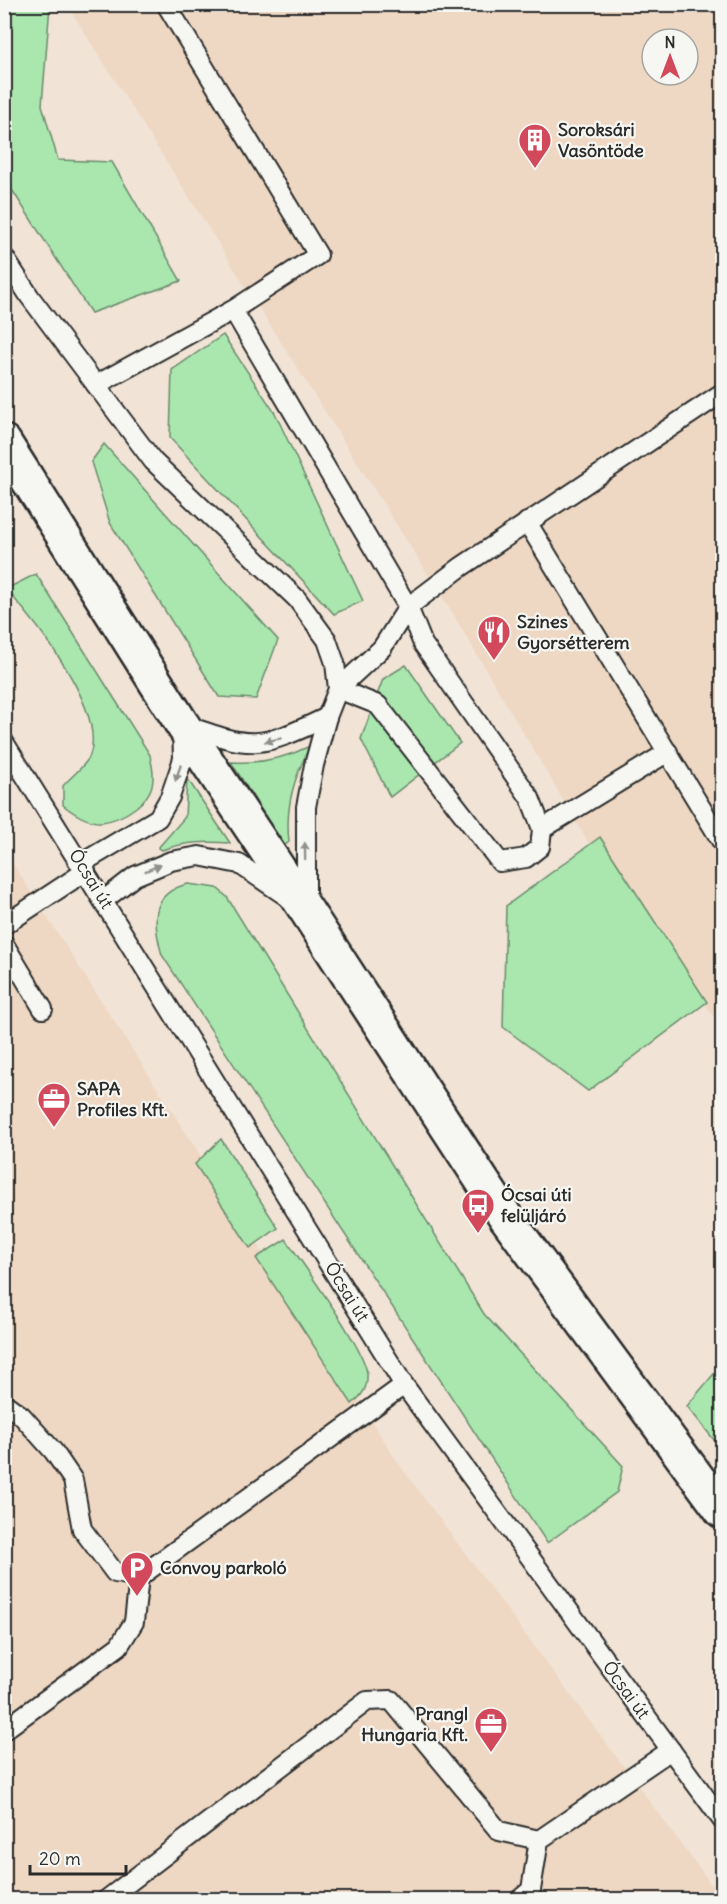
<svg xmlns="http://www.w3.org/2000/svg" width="727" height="1904" viewBox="0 0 727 1904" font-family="Delius,sans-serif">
	<rect width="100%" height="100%" fill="#f1e4d6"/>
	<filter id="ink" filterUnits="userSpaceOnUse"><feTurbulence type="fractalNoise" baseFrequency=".0167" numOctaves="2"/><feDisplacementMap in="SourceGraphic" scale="12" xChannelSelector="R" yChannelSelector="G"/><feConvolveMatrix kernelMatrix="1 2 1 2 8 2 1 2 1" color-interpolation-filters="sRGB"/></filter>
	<g filter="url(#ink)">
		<g fill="#eed8c3" fill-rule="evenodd">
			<path d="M67 5H722V1028L595 854 448 606ZM652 39H688V75H652Z"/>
			<polygon points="4,850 401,1467 722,1899 5,1899"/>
		</g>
		<g fill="#aae7ae" stroke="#6a896c" stroke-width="1.5">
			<polygon points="5,4 50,5 42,105 58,160 112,162 181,281 91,313 5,179"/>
			<polygon points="223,335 275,413 363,601 334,614 170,438 172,370"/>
			<polygon points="104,444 278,640 256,699 219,697 110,523 91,462"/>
			<path d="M36 574 150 755C151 762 154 772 153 779 152 802 123 819 102 822 89 823 73 813 63 805V786C70 777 87 765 90 755 106 709 35 621 6 589Z"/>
			<polygon points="406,665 460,743 390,797 361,739 383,679"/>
			<path d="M310 746C294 778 285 806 289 842L284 846 231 762C260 764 284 759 310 746Z"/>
			<path d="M187 778 230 843C205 841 185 842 162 850L158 848 185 817Z"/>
			<polygon points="600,837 707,1002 588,1091 503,1027 506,906"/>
			<path d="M188 884 217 888 227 897 484 1314 623 1466 617 1492 547 1543 162 955C153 923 149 893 188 884Z"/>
			<polygon points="221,1139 278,1228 250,1248 195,1164"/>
			<path d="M286 1239C303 1265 364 1347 367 1373 368 1387 363 1395 352 1404L256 1258Z"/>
			<polygon points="722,1364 722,1450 687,1406"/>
		</g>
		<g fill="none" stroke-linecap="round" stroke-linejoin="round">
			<defs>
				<g id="service">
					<polyline points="4,257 30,297 153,461 297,599 327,640 335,663 338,689 327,717 314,765 306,807 306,905"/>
					<polyline points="233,310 408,607 423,644 530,798 542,829 540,847 526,858 500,862 378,705 338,689 382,648 408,607 461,567 722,393"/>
					<polyline points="96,385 233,310 318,255 166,4"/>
					<polyline points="527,522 722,842"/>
					<polyline points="4,742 404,1385 722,1820"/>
					<polyline points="542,829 668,752"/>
					<path d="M82 863 158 818 170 797 183 759 182 724C253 749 258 750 327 717"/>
					<polyline points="104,900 135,876 171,861 199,856 239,864 289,898"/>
					<polyline points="4,925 86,871"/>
					<polyline points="4,944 43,1009"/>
					<polyline points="4,1403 22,1416 54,1452 73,1480 82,1529 115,1573 139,1577 404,1385"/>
					<polyline points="4,1730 119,1646 134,1622 139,1577"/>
					<polyline points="106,1900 367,1701 391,1700 499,1831 539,1840"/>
					<polyline points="519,1900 531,1890 539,1840 671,1750"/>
				</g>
				<polyline id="primary" points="4,442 182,724 306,910 505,1216 722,1511"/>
			</defs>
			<use href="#service" stroke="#2b2b2b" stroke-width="22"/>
			<use href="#primary" stroke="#2b2b2b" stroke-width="38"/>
			<use href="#service" stroke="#f6f6f2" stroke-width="18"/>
			<use href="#primary" stroke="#f6f6f2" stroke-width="33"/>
		</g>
		<defs><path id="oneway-solid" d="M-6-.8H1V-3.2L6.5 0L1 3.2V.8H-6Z" transform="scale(1.5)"/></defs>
		<g fill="#90908e">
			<use href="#oneway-solid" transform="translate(273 740) rotate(167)"/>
			<use href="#oneway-solid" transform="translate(178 773) rotate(109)"/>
			<use href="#oneway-solid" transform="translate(305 851) rotate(-91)"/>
			<use href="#oneway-solid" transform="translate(153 868) rotate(-22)"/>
		</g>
	</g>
	<defs>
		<symbol id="building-pin" viewBox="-11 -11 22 30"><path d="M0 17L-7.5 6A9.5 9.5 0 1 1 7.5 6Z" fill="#d1495b" stroke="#f6f6f2"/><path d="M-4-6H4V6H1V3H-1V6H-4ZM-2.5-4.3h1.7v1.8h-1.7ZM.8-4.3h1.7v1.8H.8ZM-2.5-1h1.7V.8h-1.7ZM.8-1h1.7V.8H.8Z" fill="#fff"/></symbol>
		<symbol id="restaurant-pin" viewBox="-11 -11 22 30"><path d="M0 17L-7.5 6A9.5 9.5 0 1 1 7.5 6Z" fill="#d1495b" stroke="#f6f6f2"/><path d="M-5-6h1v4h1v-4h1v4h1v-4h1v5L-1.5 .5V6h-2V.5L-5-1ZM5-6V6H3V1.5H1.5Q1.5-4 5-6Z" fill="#fff"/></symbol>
		<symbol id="office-pin" viewBox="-11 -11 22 30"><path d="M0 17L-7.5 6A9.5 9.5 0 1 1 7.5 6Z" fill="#d1495b" stroke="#f6f6f2"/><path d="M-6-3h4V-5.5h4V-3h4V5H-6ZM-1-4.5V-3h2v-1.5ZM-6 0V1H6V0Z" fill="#fff"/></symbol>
		<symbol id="bus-pin" viewBox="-11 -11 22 30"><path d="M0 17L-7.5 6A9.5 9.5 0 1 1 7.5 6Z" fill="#d1495b" stroke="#f6f6f2"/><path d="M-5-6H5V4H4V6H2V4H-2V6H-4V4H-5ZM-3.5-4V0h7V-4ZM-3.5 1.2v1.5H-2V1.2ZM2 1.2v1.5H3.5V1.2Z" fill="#fff"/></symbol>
		<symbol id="parking-pin" viewBox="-11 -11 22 30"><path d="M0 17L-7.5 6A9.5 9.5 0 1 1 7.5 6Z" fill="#d1495b" stroke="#f6f6f2"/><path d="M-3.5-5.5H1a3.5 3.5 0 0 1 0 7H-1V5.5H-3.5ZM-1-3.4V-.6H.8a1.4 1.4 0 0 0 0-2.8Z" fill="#fff"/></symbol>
	</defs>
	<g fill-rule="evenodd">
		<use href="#building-pin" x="516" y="121" width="38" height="52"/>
		<use href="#restaurant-pin" x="475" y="613" width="38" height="52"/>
		<use href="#office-pin" x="35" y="1080" width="38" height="52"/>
		<use href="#bus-pin" x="459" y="1186" width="38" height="52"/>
		<use href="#parking-pin" x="118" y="1549" width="38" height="52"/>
		<use href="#office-pin" x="472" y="1705" width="38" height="52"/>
	</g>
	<g text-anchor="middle" stroke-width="4.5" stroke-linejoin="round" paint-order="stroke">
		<g font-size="18" font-weight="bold" fill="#2b2b2b" stroke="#f6f6f2" text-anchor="start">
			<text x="558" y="136">Soroksári<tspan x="558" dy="21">Vasöntöde</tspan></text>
			<text x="517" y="628">Szines<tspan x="517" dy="21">Gyorsétterem</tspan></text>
			<text x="77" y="1095">SAPA<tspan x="77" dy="21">Profiles Kft.</tspan></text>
			<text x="501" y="1201">Ócsai úti<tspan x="501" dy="21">felüljáró</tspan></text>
			<text x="160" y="1574">Convoy parkoló</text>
			<text x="468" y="1720" text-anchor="end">Prangl<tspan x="468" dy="21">Hungaria Kft.</tspan></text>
		</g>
		<g font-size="18" fill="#2b2b2b" stroke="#f6f6f2">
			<text transform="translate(91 879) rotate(58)" y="6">Ócsai út</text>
			<text transform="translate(347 1292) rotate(58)" y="6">Ócsai út</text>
			<text transform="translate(626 1690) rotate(54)" y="6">Ócsai út</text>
		</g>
	</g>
	<rect width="727" height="1904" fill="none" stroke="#f6f6f2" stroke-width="24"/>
	<rect x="12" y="12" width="703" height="1880" fill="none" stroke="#2b2b2b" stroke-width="2" filter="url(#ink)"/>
	<g transform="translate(670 57)"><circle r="28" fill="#f6f6f2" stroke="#a5a5a2" stroke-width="1.5"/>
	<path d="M0-4.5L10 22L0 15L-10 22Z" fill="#d1495b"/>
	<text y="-9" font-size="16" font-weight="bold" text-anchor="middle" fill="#2b2b2b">N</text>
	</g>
	<path d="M30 1865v9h96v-9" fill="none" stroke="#2b2b2b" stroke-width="3"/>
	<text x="39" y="1865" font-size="18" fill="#2b2b2b" stroke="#f6f6f2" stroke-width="4.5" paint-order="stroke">20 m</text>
</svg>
